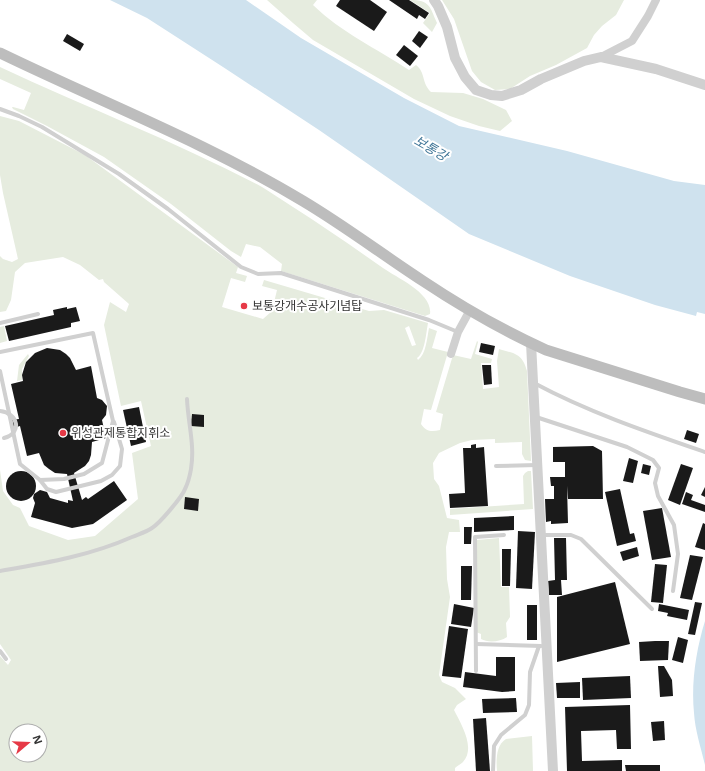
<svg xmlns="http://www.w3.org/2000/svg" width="705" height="771" viewBox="0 0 705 771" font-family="'Open Sans','Noto Sans KR',sans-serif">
	<rect width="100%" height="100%" fill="#fff"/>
	<g fill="#e6ecdf" fill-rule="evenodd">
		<path d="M267 0H317L313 5C342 33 376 48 409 70L416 65C426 73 421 82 431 92L463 93 483 99 506 110 512 121 500 131 479 126 450 116 414 99 313 40 293 23Z"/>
		<path d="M410 0C430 0 430 7 437 23L432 32 423 23 430 13Z"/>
		<polygon points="442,0 624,0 616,15 602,26 594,35 587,48 556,65 530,76 510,89 495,90 481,82 472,71 454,19"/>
		<path d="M0 67C87 108 177 142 262 187 272 193 282 200 293 207 323 226 353 247 383 268 397 278 433 293 430 314L425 316 281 271 282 264 260 247 246 244 241 257 231 251 171 204 104 157 47 126 13 109 12 107H13L24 110 31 93 0 79Z"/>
		<path d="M0 116 19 121 85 155 238 267 236 273 247 276 245 282 231 278 222 307 263 319 272 311 277 290 262 286 264 280 369 311 384 310 428 323C426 333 425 353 417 358L418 360C426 354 427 338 429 328L437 331 432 348 448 352 431 410 424 409 421 424C426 432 432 432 440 430L443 414 436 412 453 355 471 359 477 341 478 342 475 354 492 359 491 363H481L483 389 499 387 497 361 499 349C515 354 522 353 527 371L531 461 525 460 522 454V442L495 443V439L472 440 460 443 439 453 433 463 434 479 439 486 447 518 459 520 460 532H449L446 547 447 579 450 597 439 675 442 682 455 688 466 699 457 705 454 710C461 724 476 748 463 762 461 764 457 766 455 768V771H0V656L8 665 11 660 0 644V470L3 491 13 505 20 508 29 526 68 540 95 536 138 499 132 453 151 446 141 401 121 406 104 325 110 302 126 312 129 304 104 282 103 279 99 280 80 265 63 257 25 263 15 272 11 300 6 311 0 312V256L3 259 12 262 18 259 3 193 0 175ZM409 326 416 345 412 346 405 328ZM16 731H40V755H16Z"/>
		<polygon points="4,326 7,341 0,343 0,327"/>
		<polygon points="28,354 29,356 22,369 22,380 17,381 19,365"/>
		<polygon points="528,471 531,471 533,509 450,515 450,509 524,504 523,476 525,473"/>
		<path d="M499 538 501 587H509L510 617 506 623 507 637C500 642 488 643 481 639V634L476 632 477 540Z"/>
		<path d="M532 736 533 771H497C496 760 496 745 506 739Z"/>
	</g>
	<g fill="#cfe2ee">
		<polygon points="110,0 246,0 301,38 404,98 459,126 567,151 674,181 705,185 705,314 697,312 696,316 655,305 570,276 469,234 319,130 223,67 147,18"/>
		<path d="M705 621V765C701 748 695 730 694 713 691 683 696 650 705 621Z"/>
	</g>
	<g fill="#1a1a1a">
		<polygon points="340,0 370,0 387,12 374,31 336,6"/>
		<polygon points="389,0 409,0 429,13 425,19 419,15 417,19"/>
		<polygon points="419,31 428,37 420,48 412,41"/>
		<polygon points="67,34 84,44 80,51 63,41"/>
		<polygon points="404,45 418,56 410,66 396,55"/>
		<polygon points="67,307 67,309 76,307 80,321 71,323 71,327 9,341 5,326 54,315 53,310"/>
		<polygon points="481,343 495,346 493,355 479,352"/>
		<polygon points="47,348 60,350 66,354 70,358 76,370 91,366 97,398 102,400 107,406 106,415 102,420 106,438 92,442 91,455 89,461 85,466 74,473 82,500 86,497 88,499 114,481 127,500 93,524 72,528 31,517 35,503 33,498 34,494 40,490 47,492 50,498 68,503 68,500 73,501 67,474 55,473 49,469 44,465 39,453 27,456 20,426 13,428 11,420 19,419 11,384 23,381 22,375 26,362 35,353"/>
		<polygon points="482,365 491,365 492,384 484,385"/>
		<polygon points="139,407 146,442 131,446 123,410"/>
		<polygon points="192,414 204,415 204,427 191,426"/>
		<polygon points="687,430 699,434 696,443 684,439"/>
		<polygon points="476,444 476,448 484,447 488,506 450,508 449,494 465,493 463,448 471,448 471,445"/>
		<polygon points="593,446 602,451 603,499 568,499 567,486 568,523 551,524 551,521 546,522 545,499 554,499 554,486 551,486 550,477 565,477 565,462 553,462 553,447"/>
		<polygon points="629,458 638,461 633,483 623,481"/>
		<polygon points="643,464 651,466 649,475 641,473"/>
		<polygon points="681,464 693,468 680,505 668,500"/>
		<circle cx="21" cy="486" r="15"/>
		<polygon points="705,487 705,497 701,495"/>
		<polygon points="620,489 630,534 634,533 636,541 617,546 605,492"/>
		<polygon points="686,492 693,495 691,500 705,505 705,512 682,504"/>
		<polygon points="185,497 199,499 198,511 184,509"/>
		<polygon points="662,508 671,557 652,560 643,511"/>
		<polygon points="514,516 514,530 474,532 474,518"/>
		<polygon points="703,523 705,524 705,550 695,547"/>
		<polygon points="464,527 472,527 471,544 464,544"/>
		<polygon points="518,531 535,532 532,589 516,588"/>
		<polygon points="554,538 566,538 567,580 561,580 562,595 549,595 548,581 555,580"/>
		<polygon points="637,547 639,556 623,561 620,552"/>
		<polygon points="502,549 511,549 510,586 502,586"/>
		<polygon points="690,555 703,557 692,600 680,598"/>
		<polygon points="655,564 667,565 663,603 651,602"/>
		<polygon points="461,566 472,566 471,600 461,600"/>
		<polygon points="615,582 630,644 557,662 557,597"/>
		<polygon points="695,602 702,603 695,635 688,634"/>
		<polygon points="454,604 474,608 471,627 451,624"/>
		<polygon points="659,604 689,610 687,620 667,616 668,613 658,611"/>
		<rect x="527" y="605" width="10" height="35"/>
		<polygon points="449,626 468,629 461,678 442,676"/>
		<polygon points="678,637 688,640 683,663 672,660"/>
		<polygon points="655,641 669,641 668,660 640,661 639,642"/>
		<polygon points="496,657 515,657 515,691 502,692 463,687 465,672 496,676"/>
		<polygon points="658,666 664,666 672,680 673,696 660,697"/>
		<polygon points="630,676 631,698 583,700 582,678"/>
		<polygon points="580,682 580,698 557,698 556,683"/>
		<polygon points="516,698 517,712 483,713 482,699"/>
		<polygon points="630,705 631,749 617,749 616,730 581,731 582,761 622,760 622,771 567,771 565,707"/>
		<polygon points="486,718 490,771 476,771 473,719"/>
		<polygon points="664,721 665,740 653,741 651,722"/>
		<polygon points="625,765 660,765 660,771 626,771"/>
	</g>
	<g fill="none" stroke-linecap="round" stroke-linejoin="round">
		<g stroke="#d0d0d0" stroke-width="4">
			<polyline points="0,109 19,116 42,127 119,174 168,209 241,267 258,274 281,273 429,320 458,332"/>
			<polyline points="0,323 38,314"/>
			<polyline points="0,352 93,333 113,421 102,463 84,474 64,479 40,480 20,464 0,371"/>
			<path d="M534 383C588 412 647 432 705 452"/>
			<polyline points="536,417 627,447 653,460 659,468 655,483 658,496 674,525 678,554 673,591"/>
			<polyline points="496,466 537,465"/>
			<polyline points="40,480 47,489 56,492 101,481 112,475 120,466 122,449 114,422"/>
			<polyline points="541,535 571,535 581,539 652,609"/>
			<path d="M0 571C46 563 89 556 132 537 139 534 146 532 152 528 160 523 182 497 185 489 188 483 190 475 191 469 195 445 188 423 187 399"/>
			<polyline points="476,644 541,646"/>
			<polyline points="0,651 6,659"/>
			<polyline points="476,671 475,537 504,535"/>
			<polyline points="493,771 494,746 501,735 525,715 529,705 530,672 539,646"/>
		</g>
		<g stroke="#d0d0d0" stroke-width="8">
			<polyline points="601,57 632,41 648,16 656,0"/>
			<polyline points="451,354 458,332 470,310"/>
		</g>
		<g stroke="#d0d0d0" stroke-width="10">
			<polyline points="434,0 438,6 447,27 455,58 465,77 476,90 491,95 502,96 521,90 541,79 584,61 601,57 656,69 705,85"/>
			<polyline points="531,343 553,771"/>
		</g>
		<path stroke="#bdbdbd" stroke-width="11" d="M0 53C101 102 207 143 303 201 345 226 383 255 423 281 462 307 504 331 546 350L680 392 705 399"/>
		<path stroke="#d0d0d0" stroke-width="4" d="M0 411C18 413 23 433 4 438"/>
	</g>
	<g fill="#e63946" stroke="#fff" stroke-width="1.5">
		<circle cx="244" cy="306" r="4"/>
		<circle cx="63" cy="433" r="4"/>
	</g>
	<g text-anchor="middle" stroke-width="4" stroke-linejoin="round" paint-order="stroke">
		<g font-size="12" fill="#333" stroke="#fff" text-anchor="start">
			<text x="252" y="310">보통강개수공사기념탑</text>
			<text x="71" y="437">위성관제통합지휘소</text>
		</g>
		<g font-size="13" font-style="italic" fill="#3f7597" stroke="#fff">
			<text transform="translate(431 148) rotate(30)" y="5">보통강</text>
		</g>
	</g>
	<g transform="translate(28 743) rotate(71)"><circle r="19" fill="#ffffff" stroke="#adadad"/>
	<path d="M0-3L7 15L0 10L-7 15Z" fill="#e63946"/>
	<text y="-6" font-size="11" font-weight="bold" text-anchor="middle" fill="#333333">N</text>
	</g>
</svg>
